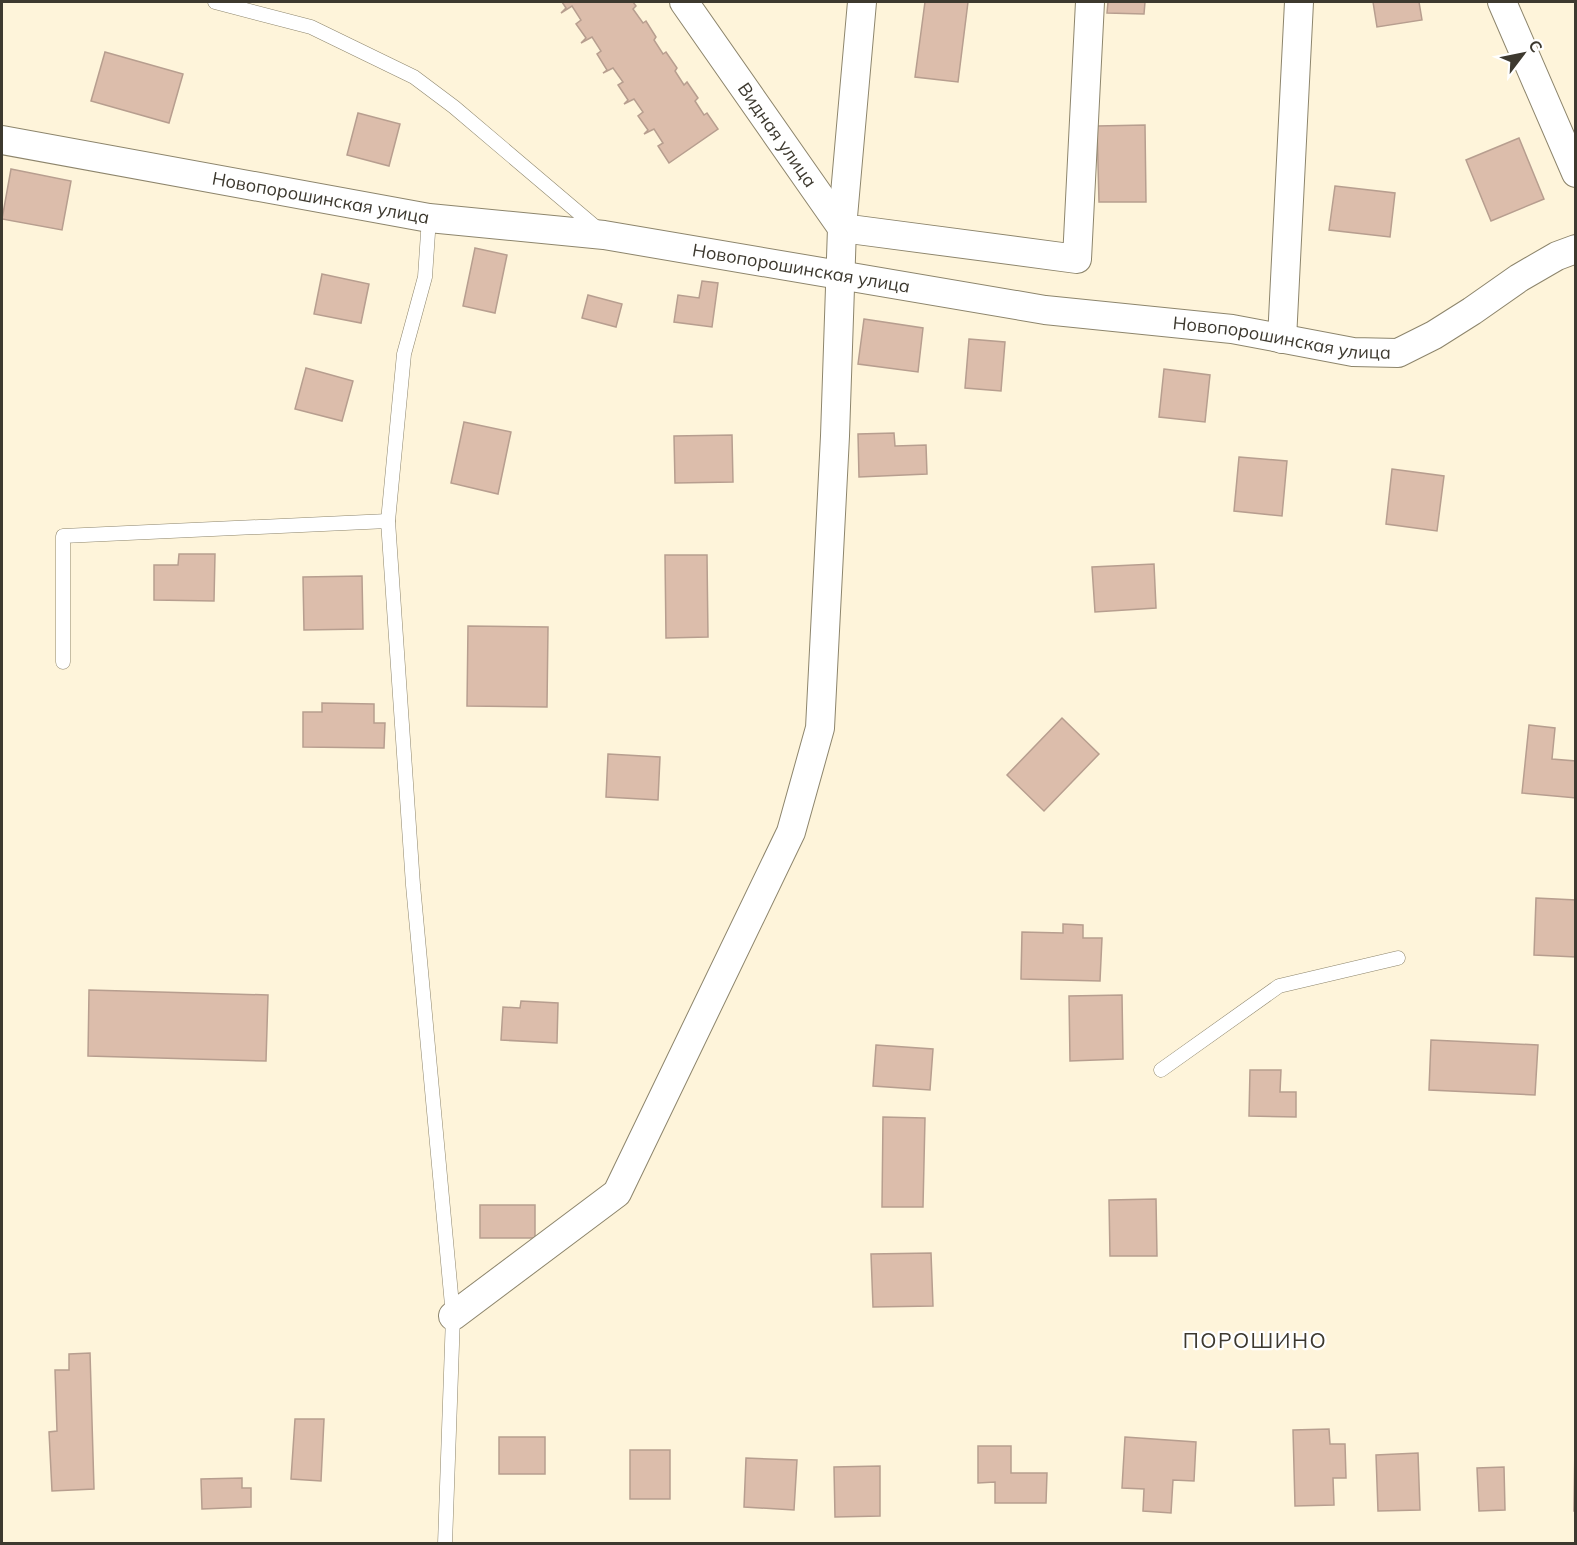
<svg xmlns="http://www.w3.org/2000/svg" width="1577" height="1545" viewBox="0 0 1577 1545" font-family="Mulish,sans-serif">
	<rect width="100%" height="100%" fill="#fef4da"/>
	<g fill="#dcbdab" stroke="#b79e8f" stroke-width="1.5">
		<polygon points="562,2 633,2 636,6 633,9 643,23 646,21 656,37 654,40 663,54 666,52 677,68 675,71 684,85 687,82 698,98 695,101 704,115 707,113 718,129 669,163 658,146 663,143 654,129 644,134 648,130 638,116 643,112 634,99 624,104 628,100 618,85 623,82 613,68 603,73 607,70 597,54 601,51 592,37 581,43 586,38 576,24 581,20 572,6 561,13 566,8"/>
		<polygon points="925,2 968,2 958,82 915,77"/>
		<polygon points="1108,2 1145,2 1144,14 1107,13"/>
		<polygon points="1373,2 1419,2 1422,20 1377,27"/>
		<polygon points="105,52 183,74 169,123 91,101"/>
		<polygon points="358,113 400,124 389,166 347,155"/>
		<polygon points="1145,125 1146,202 1099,202 1097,126"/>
		<polygon points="1519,138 1544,199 1491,221 1466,160"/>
		<polygon points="11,169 71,181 62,230 2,219"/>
		<polygon points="1335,186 1395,193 1390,237 1329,230"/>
		<polygon points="475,248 507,255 495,313 463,306"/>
		<polygon points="322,274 369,284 361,323 314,314"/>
		<polygon points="702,281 718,283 712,327 674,322 678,295 699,298"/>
		<polygon points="588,295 622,304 616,327 582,318"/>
		<polygon points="864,319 923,328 918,372 858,364"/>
		<polygon points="969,339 1005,342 1001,391 965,388"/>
		<polygon points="306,368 353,381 342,421 295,409"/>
		<polygon points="1164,369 1210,375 1205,422 1159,417"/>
		<polygon points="464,422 511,432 498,494 451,483"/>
		<polygon points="894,433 895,446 926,445 927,474 859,477 858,434"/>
		<polygon points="732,435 733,482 675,483 674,436"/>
		<polygon points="1239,457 1287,461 1282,516 1234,511"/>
		<polygon points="1392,469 1444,476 1437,531 1386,524"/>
		<polygon points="179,554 215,554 214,601 154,600 154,565 178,565"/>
		<polygon points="665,555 707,555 708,637 666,638"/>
		<polygon points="1154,564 1156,608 1095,612 1092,567"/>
		<polygon points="362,576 363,629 304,630 303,577"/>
		<polygon points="468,626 548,627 547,707 467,706"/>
		<polygon points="322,703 374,704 374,723 385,723 384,748 303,747 303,712 322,712"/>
		<polygon points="1062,718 1099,754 1044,811 1007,775"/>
		<polygon points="1529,725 1555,728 1552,759 1576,761 1576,798 1522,793"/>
		<polygon points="608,754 660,757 658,800 606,797"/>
		<polygon points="1536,898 1576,900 1576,957 1534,955"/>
		<polygon points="1063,924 1083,925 1083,938 1102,938 1100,981 1021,979 1022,932 1063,933"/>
		<polygon points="89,990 268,995 266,1061 88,1056"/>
		<polygon points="1122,995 1123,1059 1070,1061 1069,996"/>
		<polygon points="521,1001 558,1003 557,1043 501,1040 503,1007 520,1008"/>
		<polygon points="1431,1040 1538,1045 1535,1095 1429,1090"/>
		<polygon points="876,1045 933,1049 930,1090 873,1086"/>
		<polygon points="1250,1070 1281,1070 1280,1092 1296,1092 1296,1117 1249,1116"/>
		<polygon points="883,1117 925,1118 923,1207 882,1207"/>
		<polygon points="1156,1199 1157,1256 1110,1256 1109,1200"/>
		<rect x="480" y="1205" width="55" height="33"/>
		<polygon points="931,1253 933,1306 873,1307 871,1254"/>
		<polygon points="90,1353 94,1489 52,1491 49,1432 57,1431 55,1370 69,1370 69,1354"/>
		<polygon points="295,1419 324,1419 321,1481 291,1479"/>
		<polygon points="1329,1429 1330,1444 1345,1444 1346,1478 1333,1478 1334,1505 1295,1506 1293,1430"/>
		<rect x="499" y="1437" width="46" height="37"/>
		<polygon points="1125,1437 1196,1442 1194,1481 1173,1480 1171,1513 1143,1511 1144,1489 1122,1488"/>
		<polygon points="1575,1443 1576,1443 1576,1511 1574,1511"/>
		<polygon points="978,1446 1011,1446 1011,1473 1047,1473 1046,1503 995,1503 995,1482 978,1483"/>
		<rect x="630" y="1450" width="40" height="49"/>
		<polygon points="1418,1453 1420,1510 1378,1511 1376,1455"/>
		<polygon points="746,1458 797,1460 794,1510 744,1507"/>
		<polygon points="880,1466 880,1516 835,1517 834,1467"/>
		<polygon points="1504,1467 1505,1510 1479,1511 1477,1468"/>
		<polygon points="242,1478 242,1488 251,1488 251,1507 202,1509 201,1479"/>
	</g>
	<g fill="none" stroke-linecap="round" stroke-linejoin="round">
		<defs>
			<g id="service">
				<polyline points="215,2 311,27 414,77 454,107 599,230"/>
				<polyline points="429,218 425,277 404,354 388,521 413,885 453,1316 445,1544"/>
				<polyline points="63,662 63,536 388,521"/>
				<polyline points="1161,1070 1279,986 1398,958"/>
			</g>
			<g id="minor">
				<polyline points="862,2 842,228 1077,259 1090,2"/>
				<polyline points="1502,2 1576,173"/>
				<path id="s1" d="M2 140 429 218 604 235 1045 310 1232 329 1353 352 1398 353 1434 335 1472 311 1519 278 1557 256 1576 249"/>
				<polyline points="1282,339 1299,2"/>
				<polyline points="453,1316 617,1193 791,832 820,728 835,436 842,228 684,2"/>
			</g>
		</defs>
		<use href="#service" stroke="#8d856c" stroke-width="15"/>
		<use href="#minor" stroke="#8d856c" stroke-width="30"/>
		<use href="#service" stroke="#fff" stroke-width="14"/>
		<use href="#minor" stroke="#fff" stroke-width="28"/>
	</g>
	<g text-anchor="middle" stroke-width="4.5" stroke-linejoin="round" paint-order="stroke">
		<g font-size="18" fill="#3d392f" stroke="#fff">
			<text transform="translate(777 135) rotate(55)" y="6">Видная улица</text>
			<text dy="6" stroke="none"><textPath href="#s1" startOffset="324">Новопорошинская улица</textPath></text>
			<text dy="6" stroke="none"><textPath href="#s1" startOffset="810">Новопорошинская улица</textPath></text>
			<text dy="6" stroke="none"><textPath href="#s1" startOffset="1296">Новопорошинская улица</textPath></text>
		</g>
		<g font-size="21" letter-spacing="1.5" fill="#3d392f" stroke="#fff">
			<text x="1255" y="1348">ПОРОШИНО</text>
		</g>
	</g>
	<rect width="1577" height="1545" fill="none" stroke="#3d392f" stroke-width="6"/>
	<g transform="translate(1523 54) rotate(58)" stroke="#ffffff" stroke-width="4.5" paint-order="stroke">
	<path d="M0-4.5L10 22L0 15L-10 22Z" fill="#3d392f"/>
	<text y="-9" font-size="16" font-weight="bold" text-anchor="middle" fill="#3d392f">С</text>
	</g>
</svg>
